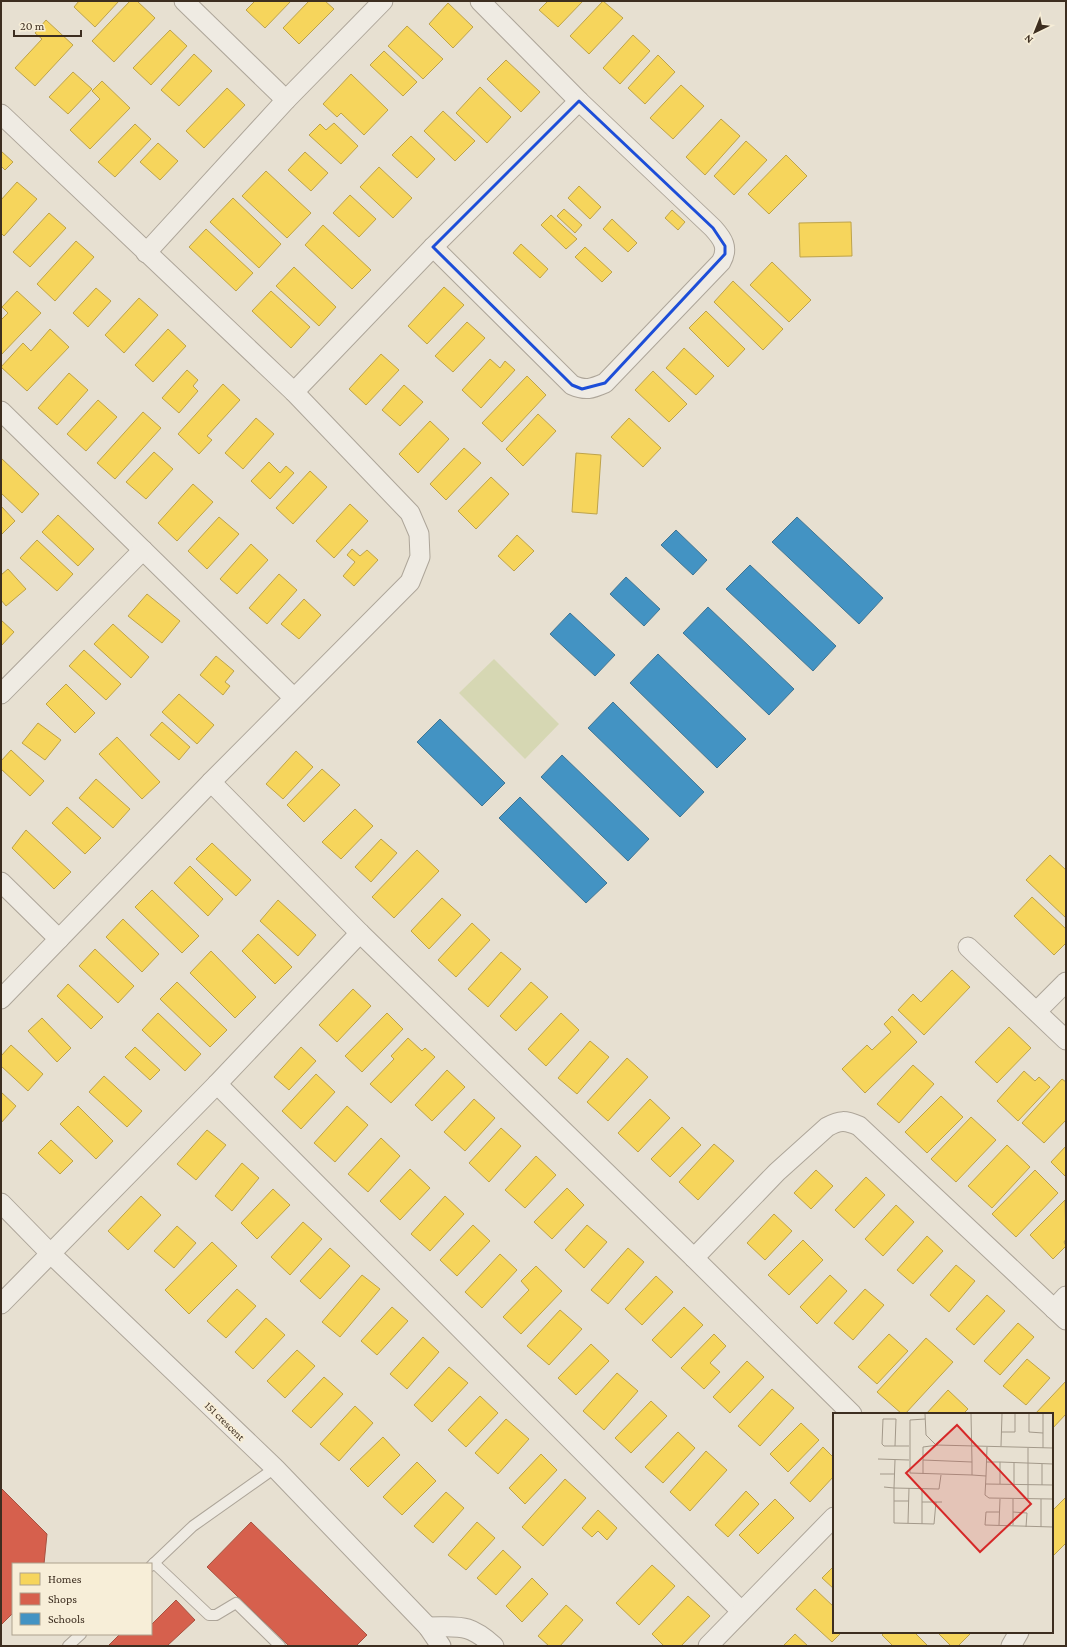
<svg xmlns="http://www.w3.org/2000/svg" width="1067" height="1647" viewBox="0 0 1067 1647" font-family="'Crimson Pro',serif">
	<rect width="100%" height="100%" fill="#e7e0d1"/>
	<polygon fill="#d6d7b3" points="494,659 559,724 525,759 459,693"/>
	<g fill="#f6d55c" stroke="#bea34a">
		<polygon points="79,1 119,1 95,27 74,7"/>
		<polygon points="130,1 137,1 155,18 114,62 92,41"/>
		<polygon points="255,1 291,1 265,28 246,10"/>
		<polygon points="309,1 325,1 334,9 299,44 283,28"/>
		<polygon points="548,1 583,1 558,27 539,10"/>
		<polygon points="603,1 623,18 589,54 570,36"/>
		<polygon points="448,3 473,27 453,48 429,24"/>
		<polygon points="46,20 73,45 35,86 15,68 42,39 35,33"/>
		<polygon points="407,26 443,59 423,79 388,46"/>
		<polygon points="170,30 187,46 151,85 133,68"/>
		<polygon points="633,35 650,51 620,84 603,68"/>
		<polygon points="384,51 417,82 403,96 370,65"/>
		<polygon points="194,54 212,71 179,106 161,90"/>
		<polygon points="658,55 675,72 645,104 628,88"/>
		<polygon points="506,60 540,92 521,112 487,79"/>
		<polygon points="73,72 92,89 68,114 49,97"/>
		<polygon points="351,74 388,110 364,135 341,113 337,117 323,104"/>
		<polygon points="102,81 130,108 90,149 70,130 100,99 92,91"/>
		<polygon points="681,85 704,106 673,139 650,118"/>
		<polygon points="480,87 511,117 487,143 456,113"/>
		<polygon points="227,88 245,105 204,148 186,131"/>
		<polygon points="443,111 475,141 455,161 424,131"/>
		<polygon points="721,119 740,136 705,175 686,157"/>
		<polygon points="334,123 358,146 341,164 309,135 320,124 326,130"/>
		<polygon points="135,124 151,139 115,177 98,162"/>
		<polygon points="411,136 435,159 417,178 392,155"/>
		<polygon points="746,141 767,160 734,195 714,176"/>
		<polygon points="158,143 178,161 160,180 140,162"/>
		<polygon points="1,151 13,162 5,170 1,166"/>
		<polygon points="305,152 328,173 311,191 288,170"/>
		<polygon points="786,155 807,176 769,214 748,194"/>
		<polygon points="379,167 412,198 393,218 360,187"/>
		<polygon points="266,171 311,213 287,238 242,196"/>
		<polygon points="17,182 37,199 4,236 1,233 1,200"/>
		<polygon points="579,186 601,207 590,219 568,198"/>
		<polygon points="350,195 376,219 359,237 333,213"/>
		<polygon points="233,198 281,244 259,268 210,222"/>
		<polygon points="564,209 582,225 575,233 557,216"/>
		<polygon points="672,210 685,222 678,230 665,218"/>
		<polygon points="49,213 66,228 30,267 13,252"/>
		<polygon points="551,215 577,239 566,249 541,225"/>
		<polygon points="612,219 637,243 628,252 603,229"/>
		<polygon points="851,222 852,256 800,257 799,223"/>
		<polygon points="323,225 371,270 352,289 305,245"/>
		<polygon points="206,229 253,273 236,291 189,247"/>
		<polygon points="76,241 94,257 55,301 37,284"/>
		<polygon points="521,244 548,269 540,278 513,253"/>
		<polygon points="585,247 612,272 602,282 575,257"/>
		<polygon points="772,262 811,300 789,322 750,285"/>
		<polygon points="294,267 336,307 319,326 276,286"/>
		<polygon points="733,281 783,329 763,350 714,302"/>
		<polygon points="444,287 464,305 427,344 408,326"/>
		<polygon points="96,288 111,301 88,327 73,313"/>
		<polygon points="17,291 41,313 1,355 1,320 8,313 2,307"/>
		<polygon points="271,291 310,327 291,348 252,311"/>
		<polygon points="139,298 158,315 124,353 105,335"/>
		<polygon points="706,311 745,349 728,367 689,328"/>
		<polygon points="467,322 485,338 453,372 435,356"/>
		<polygon points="50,329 69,347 27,391 1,367 23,343 31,351"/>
		<polygon points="168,329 186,346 153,382 135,365"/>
		<polygon points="684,348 714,376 696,395 666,368"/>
		<polygon points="381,354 399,370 366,405 349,389"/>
		<polygon points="490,359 500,368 505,361 515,370 481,408 462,390"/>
		<polygon points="187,370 198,380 193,386 198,391 179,413 162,398"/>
		<polygon points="653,371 687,404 669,422 635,390"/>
		<polygon points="69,373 88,390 57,425 38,408"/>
		<polygon points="527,376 546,395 502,442 482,423"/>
		<polygon points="223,384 240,400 207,436 212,440 199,454 178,434"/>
		<polygon points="404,385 423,402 400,426 382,410"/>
		<polygon points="98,400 117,417 86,451 67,434"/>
		<polygon points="143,412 161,428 115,479 97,463"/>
		<polygon points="538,414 556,431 523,466 506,449"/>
		<polygon points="256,418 274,434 243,469 225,453"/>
		<polygon points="629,418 661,448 643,467 611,437"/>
		<polygon points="430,421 449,439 418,473 399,454"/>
		<polygon points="464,448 481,463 446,500 430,484"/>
		<polygon points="154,452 173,469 146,499 126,482"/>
		<polygon points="576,453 601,455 597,514 572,512"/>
		<polygon points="1,458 39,494 22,513 1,493"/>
		<polygon points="269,462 280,473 286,466 294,473 270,499 251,481"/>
		<polygon points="310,471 327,487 293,524 276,508"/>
		<polygon points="491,477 509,494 476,529 458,511"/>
		<polygon points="193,484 213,502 177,541 158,523"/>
		<polygon points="350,504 368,521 334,558 316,541"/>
		<polygon points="1,506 15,521 1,535"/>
		<polygon points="58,515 94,549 78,566 42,532"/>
		<polygon points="219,517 239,534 207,569 188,551"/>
		<polygon points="517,535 534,551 514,571 498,556"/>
		<polygon points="37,540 73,574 57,591 20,558"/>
		<polygon points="251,544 268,560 237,594 220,579"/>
		<polygon points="352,549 360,556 367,550 378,560 354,586 343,576 355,562 347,555"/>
		<polygon points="8,569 26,589 6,606 1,600 1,575"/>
		<polygon points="279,574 297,590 267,624 249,608"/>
		<polygon points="147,594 180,621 162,643 128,616"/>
		<polygon points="304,599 321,615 299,639 281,624"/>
		<polygon points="1,620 14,632 1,646"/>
		<polygon points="113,624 149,657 131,678 94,644"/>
		<polygon points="84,650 121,684 106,700 69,666"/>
		<polygon points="216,656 234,671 225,682 230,686 223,695 200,675"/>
		<polygon points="66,684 95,713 75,733 46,704"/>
		<polygon points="179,694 214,725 197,744 162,712"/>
		<polygon points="162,722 190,747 179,760 150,735"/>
		<polygon points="38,723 61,740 45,760 22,743"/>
		<polygon points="117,737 160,782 142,799 99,754"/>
		<polygon points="11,750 44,781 30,796 1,769 1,761"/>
		<polygon points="296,751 313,767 283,799 266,784"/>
		<polygon points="322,769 340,785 304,822 287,805"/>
		<polygon points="96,779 130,809 113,828 79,798"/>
		<polygon points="67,807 101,838 85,854 52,823"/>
		<polygon points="355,809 373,826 341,859 322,842"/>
		<polygon points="26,830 71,872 54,889 12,848"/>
		<polygon points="381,839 397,853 371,882 355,867"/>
		<polygon points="212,843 251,880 236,896 196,859"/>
		<polygon points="417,850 439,871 394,918 372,897"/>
		<polygon points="1050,855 1066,870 1066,918 1026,880"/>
		<polygon points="190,866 223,899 208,916 174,883"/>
		<polygon points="152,890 199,936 182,953 135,907"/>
		<polygon points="1032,897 1066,929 1066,943 1054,955 1014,916"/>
		<polygon points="442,898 461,915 429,949 411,931"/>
		<polygon points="278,900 316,935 298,956 260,921"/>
		<polygon points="123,919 159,954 142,972 106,937"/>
		<polygon points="472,923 490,940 456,977 438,960"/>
		<polygon points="258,934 292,967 275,984 242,951"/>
		<polygon points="95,949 134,986 118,1003 79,966"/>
		<polygon points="211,951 256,997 235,1018 190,973"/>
		<polygon points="501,952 521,969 488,1007 468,989"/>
		<polygon points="952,970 970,987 924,1035 898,1010 913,994 921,1002"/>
		<polygon points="177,982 227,1030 210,1047 160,999"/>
		<polygon points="531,982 548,997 516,1031 500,1016"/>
		<polygon points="68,984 103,1017 91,1029 57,996"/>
		<polygon points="353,989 371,1006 337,1042 319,1025"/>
		<polygon points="158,1013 201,1054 185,1071 142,1030"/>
		<polygon points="387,1013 403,1029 362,1072 345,1056"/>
		<polygon points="561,1013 579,1030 546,1066 528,1049"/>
		<polygon points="892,1016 917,1042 865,1093 842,1069 867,1045 872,1050 891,1032 884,1024"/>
		<polygon points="42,1018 71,1048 57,1062 28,1031"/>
		<polygon points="1009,1027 1031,1048 997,1083 975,1062"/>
		<polygon points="408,1038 422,1051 425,1048 435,1057 391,1103 370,1084 394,1059 391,1056"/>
		<polygon points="590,1041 609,1057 577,1094 558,1078"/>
		<polygon points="11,1045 43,1074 28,1091 1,1066 1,1056"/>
		<polygon points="135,1047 160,1070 150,1080 125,1057"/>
		<polygon points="301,1047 316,1061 289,1090 274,1077"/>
		<polygon points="627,1058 648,1077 608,1121 587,1102"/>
		<polygon points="913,1065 934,1084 899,1123 877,1104"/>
		<polygon points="447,1070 465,1087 432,1121 415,1105"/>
		<polygon points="1024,1071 1035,1081 1039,1077 1050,1087 1018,1121 997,1101"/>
		<polygon points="316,1074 335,1092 301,1129 282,1111"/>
		<polygon points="104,1076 142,1111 127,1127 89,1092"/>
		<polygon points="1062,1079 1066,1082 1066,1120 1044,1143 1022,1123"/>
		<polygon points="1,1092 16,1106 1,1123"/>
		<polygon points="941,1096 963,1117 927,1153 905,1132"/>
		<polygon points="474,1099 495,1118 465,1151 444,1132"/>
		<polygon points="650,1099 670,1118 638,1152 618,1133"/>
		<polygon points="78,1106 113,1141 96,1159 60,1124"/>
		<polygon points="347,1106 368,1125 335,1162 314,1143"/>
		<polygon points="971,1117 996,1140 956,1182 931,1159"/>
		<polygon points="682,1127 701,1145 670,1177 651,1159"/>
		<polygon points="501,1128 521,1146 489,1182 469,1163"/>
		<polygon points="207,1130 226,1145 196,1180 177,1164"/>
		<polygon points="381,1138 400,1156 368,1192 348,1174"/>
		<polygon points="51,1140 73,1161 60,1174 38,1153"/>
		<polygon points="714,1144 734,1161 698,1200 679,1182"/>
		<polygon points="1007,1145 1030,1167 992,1208 968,1186"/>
		<polygon points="1066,1146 1066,1177 1051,1162"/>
		<polygon points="536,1156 556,1175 525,1208 505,1190"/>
		<polygon points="242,1163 259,1178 232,1211 215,1196"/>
		<polygon points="410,1169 430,1188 400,1220 380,1201"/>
		<polygon points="816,1170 833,1186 811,1209 794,1193"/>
		<polygon points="1035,1170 1058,1193 1016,1237 992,1214"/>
		<polygon points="866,1177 885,1195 854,1228 835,1210"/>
		<polygon points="567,1188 584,1205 552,1239 534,1222"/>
		<polygon points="273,1189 290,1205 257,1239 241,1223"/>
		<polygon points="141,1196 161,1215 128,1250 108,1231"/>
		<polygon points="445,1196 464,1214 430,1251 411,1234"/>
		<polygon points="1065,1200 1066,1239 1064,1242 1066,1246 1053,1259 1030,1235"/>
		<polygon points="896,1205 914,1222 883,1256 865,1239"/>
		<polygon points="774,1214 792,1231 765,1260 747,1243"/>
		<polygon points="303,1222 322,1239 290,1275 271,1257"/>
		<polygon points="473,1225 490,1241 457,1276 440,1260"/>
		<polygon points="587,1225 607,1242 584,1268 565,1250"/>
		<polygon points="177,1226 196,1243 174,1268 154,1251"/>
		<polygon points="927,1236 943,1251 913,1284 897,1270"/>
		<polygon points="803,1240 823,1260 789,1295 768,1275"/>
		<polygon points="212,1242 237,1266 189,1314 165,1290"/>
		<polygon points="330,1248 350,1266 320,1299 300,1281"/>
		<polygon points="628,1248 644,1262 608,1304 591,1290"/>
		<polygon points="500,1254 517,1270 482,1308 465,1292"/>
		<polygon points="956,1265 975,1281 949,1312 930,1295"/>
		<polygon points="536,1266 562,1291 521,1334 503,1317 529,1290 521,1281"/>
		<polygon points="362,1275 380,1289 340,1337 322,1322"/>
		<polygon points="830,1275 847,1291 817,1324 800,1307"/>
		<polygon points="656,1276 673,1292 642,1325 625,1309"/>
		<polygon points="237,1289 256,1306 226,1338 207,1321"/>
		<polygon points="865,1289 884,1305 853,1340 834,1323"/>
		<polygon points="987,1295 1005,1311 974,1345 956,1329"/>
		<polygon points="392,1307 408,1321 377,1355 361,1341"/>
		<polygon points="684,1307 703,1325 671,1358 652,1340"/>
		<polygon points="560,1310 582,1329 549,1365 527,1346"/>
		<polygon points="266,1318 285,1335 253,1369 235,1352"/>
		<polygon points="1018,1323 1034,1337 1000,1375 984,1361"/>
		<polygon points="714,1334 726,1346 710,1363 720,1372 704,1389 681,1368"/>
		<polygon points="889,1334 908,1351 877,1384 858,1367"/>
		<polygon points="423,1337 439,1352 407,1389 390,1374"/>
		<polygon points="926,1338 953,1362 905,1414 902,1414 877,1392"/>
		<polygon points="591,1344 609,1361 576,1395 558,1378"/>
		<polygon points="297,1350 315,1366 285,1398 267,1381"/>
		<polygon points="1027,1359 1050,1378 1026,1405 1003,1386"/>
		<polygon points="747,1361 764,1377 730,1413 713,1397"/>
		<polygon points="449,1367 468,1383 432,1422 414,1405"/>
		<polygon points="617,1373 638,1391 604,1430 583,1411"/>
		<polygon points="324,1377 343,1394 311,1428 292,1411"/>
		<polygon points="1066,1381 1066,1414 1052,1429 1052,1414 1035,1414"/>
		<polygon points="772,1389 794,1408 760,1446 738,1426"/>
		<polygon points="948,1390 968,1409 963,1414 926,1414"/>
		<polygon points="480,1396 498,1413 466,1447 448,1430"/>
		<polygon points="651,1401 667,1416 631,1453 615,1438"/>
		<polygon points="355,1406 373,1423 339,1461 320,1444"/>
		<polygon points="506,1419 529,1439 498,1474 475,1453"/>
		<polygon points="801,1423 819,1440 788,1472 770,1454"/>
		<polygon points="678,1432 695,1448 663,1483 645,1467"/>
		<polygon points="383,1437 400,1455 368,1487 350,1469"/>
		<polygon points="823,1447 834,1458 834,1476 810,1502 790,1483"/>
		<polygon points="706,1451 727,1470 690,1511 670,1492"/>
		<polygon points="541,1454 557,1470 525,1504 509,1488"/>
		<polygon points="417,1462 436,1481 402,1515 383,1497"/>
		<polygon points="565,1479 586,1498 543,1546 522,1527"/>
		<polygon points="746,1491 759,1504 728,1537 715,1525"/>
		<polygon points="446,1492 464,1508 433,1543 414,1526"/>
		<polygon points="1066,1497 1066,1543 1052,1557 1052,1511"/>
		<polygon points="775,1499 794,1518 758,1554 739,1535"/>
		<polygon points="598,1510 617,1528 607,1540 598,1531 592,1537 582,1528"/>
		<polygon points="477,1522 495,1538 466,1570 448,1555"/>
		<polygon points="503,1550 521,1567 496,1595 477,1578"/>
		<polygon points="652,1565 675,1586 639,1625 616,1603"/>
		<polygon points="834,1566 834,1589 822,1578"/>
		<polygon points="532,1578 548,1594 522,1622 506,1606"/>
		<polygon points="815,1589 834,1607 834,1632 842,1632 832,1642 796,1609"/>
		<polygon points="688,1596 710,1616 681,1646 664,1646 652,1634"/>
		<polygon points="566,1605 583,1620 560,1646 549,1646 538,1636"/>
		<polygon points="885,1632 914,1632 928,1646 893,1646 882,1635"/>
		<polygon points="937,1632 972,1632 958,1646 951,1646"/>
		<polygon points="795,1634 808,1646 783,1646"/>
	</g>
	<g fill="#d6604d" stroke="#a85140">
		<polygon points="1,1488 47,1534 44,1564 13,1564 13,1613 1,1625"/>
		<polygon points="251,1522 367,1635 356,1646 289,1646 207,1567"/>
		<polygon points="176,1600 195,1620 167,1646 108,1646 120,1634 151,1634 151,1625"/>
	</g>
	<g fill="#4393c3" stroke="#417592">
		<polygon points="797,517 883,598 859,624 772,542"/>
		<polygon points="676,530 707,560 693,575 661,545"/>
		<polygon points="750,565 836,646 813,671 726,589"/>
		<polygon points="626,577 660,609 644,626 610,594"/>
		<polygon points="708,607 794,689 769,715 683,633"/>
		<polygon points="570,613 615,655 595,676 550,634"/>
		<polygon points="658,654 746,739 717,768 630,683"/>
		<polygon points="613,702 704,792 680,817 588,728"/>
		<polygon points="440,719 505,783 482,806 417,742"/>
		<polygon points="562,755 649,839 628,861 541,777"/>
		<polygon points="520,797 607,883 586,903 499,818"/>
	</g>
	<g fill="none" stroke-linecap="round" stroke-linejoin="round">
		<defs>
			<g id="lane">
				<polyline points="154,1563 209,1615 216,1615 236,1603 280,1646"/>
				<polyline points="151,1566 193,1526 275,1468"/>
				<polyline points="68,1646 81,1634"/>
			</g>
			<g id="street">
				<polyline points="184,1 286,100"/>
				<polyline points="1,114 294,392 410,513 419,534 420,557 410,582 211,782"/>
				<path d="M433 247 572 385C586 391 591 389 605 383L721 262C729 248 723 239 713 228L579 101 480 1"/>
				<polyline points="146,253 286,100 383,1"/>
				<polyline points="294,392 433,247 579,101"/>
				<polyline points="1,411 294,698"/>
				<polyline points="1,694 143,550"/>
				<polyline points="1,882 59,939"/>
				<polyline points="968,947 1066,1040"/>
				<polyline points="1,999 211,782 360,933"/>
				<polyline points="1037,1011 1066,982"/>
				<polyline points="217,1084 360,933 694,1258 852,1414"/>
				<polyline points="1,1203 50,1253 275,1468 428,1627 441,1646"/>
				<path d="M694 1258 777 1172 827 1127C840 1120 845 1120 859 1126L1066 1320"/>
				<polyline points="1,1304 217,1084 741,1611"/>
				<polyline points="1054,1309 1066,1296"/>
				<path d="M428 1627C461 1627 468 1623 494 1646"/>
				<polyline points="708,1646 834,1517"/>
				<polyline points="1011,1646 1019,1632"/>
			</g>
		</defs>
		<use href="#lane" stroke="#ada599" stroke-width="12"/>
		<use href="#street" stroke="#ada599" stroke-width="21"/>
		<use href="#lane" stroke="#efebe3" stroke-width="10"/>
		<use href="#street" stroke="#efebe3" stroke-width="19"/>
	</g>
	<path fill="none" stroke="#1d4ed8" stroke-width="3" stroke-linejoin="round" d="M579 101 713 228 725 246V254L605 383 582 389 572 385 433 247Z"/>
	<g text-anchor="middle" stroke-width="4" stroke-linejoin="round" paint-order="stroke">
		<g font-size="11" fill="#3d2e20" stroke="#f7eed8">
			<text transform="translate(225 1421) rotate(44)" y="4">151 crescent</text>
		</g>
	</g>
	<g transform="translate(833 1413)">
		<rect width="220" height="220" fill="#e7e0d1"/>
		<path fill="none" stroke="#a3998a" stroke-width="1" d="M92 1 93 22 103 32 220 35M196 1V19L210 20M92 6 77 7V60L139 62V49M168 19H182V1M62 33 63 6H50L49 31 51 33H76M168 33 169 1M210 35V1M45 46 76 47M90 47 139 49 138 1M153 49H167M209 51V72M47 61H61M90 61V34L105 32M139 62 153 63 154 34M153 63 152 82 156 85 220 86M153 71 220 72M167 71V49L220 51M181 72V49M51 74 61 75 62 47M195 86V35M61 88H76M89 89H109M103 89 101 111 61 110V75L106 76 108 62M166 99H153L152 112 220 114M180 99 194 100 193 114M75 110 76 75M89 111V76M166 112 167 86M180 112V86M208 114V86"/>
		<path fill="#d62828" fill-opacity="0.15" stroke="#d62828" stroke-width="2" d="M124 12 198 91 147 139 73 60Z"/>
		<rect width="220" height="220" fill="none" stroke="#3d2e20" stroke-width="2"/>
	</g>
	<rect width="1067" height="1647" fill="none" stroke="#3d2e20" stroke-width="4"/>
	<rect x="12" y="1563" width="140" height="72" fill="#f7eed8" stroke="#ada18e"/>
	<rect x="20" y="1573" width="20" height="12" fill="#f6d55c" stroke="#ada18e"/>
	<text x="48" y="1583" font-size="12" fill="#3d2e20">Homes</text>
	<rect x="20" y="1593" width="20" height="12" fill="#d6604d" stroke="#ada18e"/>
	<text x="48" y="1603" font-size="12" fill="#3d2e20">Shops</text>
	<rect x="20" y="1613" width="20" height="12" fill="#4393c3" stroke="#ada18e"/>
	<text x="48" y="1623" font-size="12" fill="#3d2e20">Schools</text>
	<g transform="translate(1035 32) rotate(223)" stroke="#f7eed8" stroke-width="3" paint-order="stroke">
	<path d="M0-3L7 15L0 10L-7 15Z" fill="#3d2e20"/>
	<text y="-6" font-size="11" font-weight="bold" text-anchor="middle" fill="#3d2e20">N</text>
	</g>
	<path d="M14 30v6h67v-6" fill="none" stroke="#3d2e20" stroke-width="2"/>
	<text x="20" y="30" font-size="12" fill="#3d2e20" stroke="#f7eed8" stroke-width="3" paint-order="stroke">20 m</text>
</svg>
